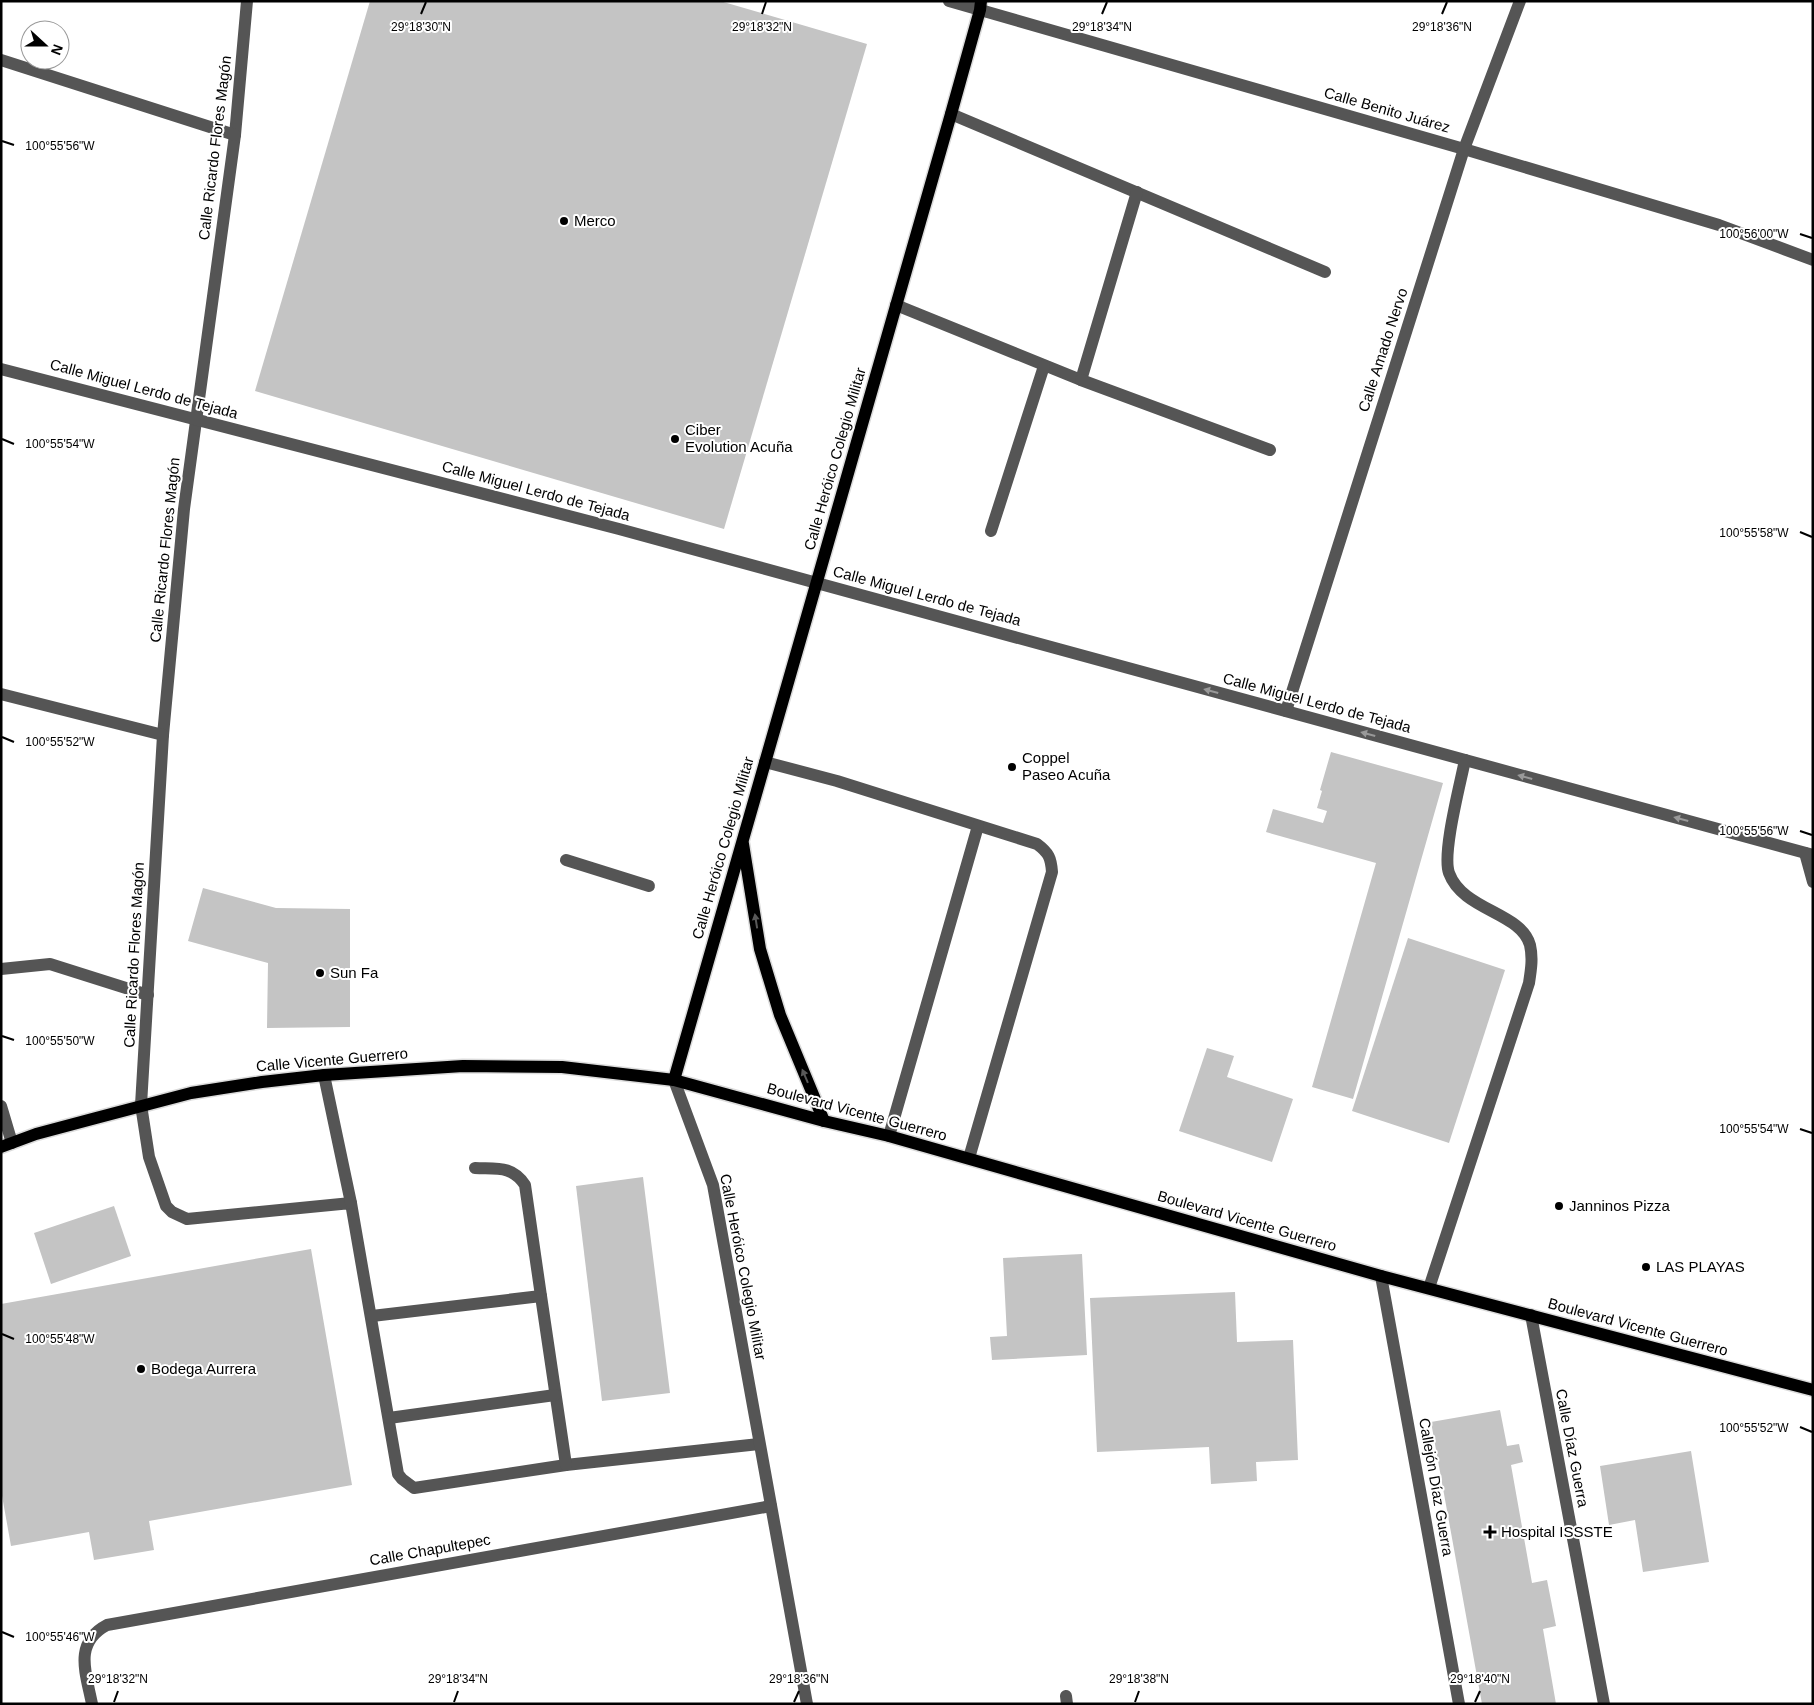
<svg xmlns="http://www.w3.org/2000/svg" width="1814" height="1705" viewBox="0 0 1814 1705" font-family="Arial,sans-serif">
	<rect width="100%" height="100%" fill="#fff"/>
	<g fill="#c4c4c4">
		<polygon points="370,1 720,1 867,44 724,529 255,391"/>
		<polygon points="1331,752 1443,783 1353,1099 1312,1087 1376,863 1266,832 1273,809 1323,823 1327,811 1317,808 1322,791 1320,790"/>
		<polygon points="203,888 276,908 350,909 350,1027 267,1028 268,963 188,941"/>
		<polygon points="1408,938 1505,970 1449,1143 1352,1111"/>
		<polygon points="1207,1048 1234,1056 1227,1077 1293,1099 1272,1162 1179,1131"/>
		<polygon points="643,1177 670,1393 602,1401 576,1186"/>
		<polygon points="114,1206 131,1256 51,1284 34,1233"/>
		<polygon points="311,1249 352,1485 149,1521 154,1550 94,1560 89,1532 11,1546 1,1490 1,1304"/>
		<polygon points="1082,1254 1087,1355 992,1360 990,1337 1007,1336 1003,1258"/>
		<polygon points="1235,1292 1237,1342 1293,1340 1298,1460 1256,1462 1257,1481 1211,1484 1209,1447 1097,1452 1090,1298"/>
		<polygon points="1500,1410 1507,1446 1519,1444 1523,1462 1511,1465 1532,1583 1547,1580 1556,1626 1543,1629 1556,1704 1482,1704 1431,1422"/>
		<polygon points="1691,1451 1709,1562 1643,1572 1635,1520 1609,1525 1600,1466"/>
	</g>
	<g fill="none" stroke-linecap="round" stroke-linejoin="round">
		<defs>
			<g id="major">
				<polyline points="743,844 760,949 780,1015 824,1121"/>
				<polyline points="674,1080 951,114 980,10 981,1"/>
				<polyline points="1,1147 36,1134 96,1118 191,1093 262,1082 324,1075 463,1066 562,1067 674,1080 824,1121 889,1136 1381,1276 1813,1390"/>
			</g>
		</defs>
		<use href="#major" stroke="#dbdbdb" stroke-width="15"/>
		<g stroke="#555" stroke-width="12">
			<polyline points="247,1 235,135 184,509 163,735 141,1105 149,1157 166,1206 172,1212 187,1219 351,1203 398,1474 402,1479 414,1488 566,1465 759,1444"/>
			<polyline points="949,1 1464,149 1719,225 1813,260"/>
			<polyline points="1,60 235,135"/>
			<polyline points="951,114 1325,272"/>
			<polyline points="896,305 1081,380 1137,192"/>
			<polyline points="1,369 619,529 1813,855"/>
			<polyline points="1081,380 1270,450"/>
			<polyline points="991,531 1044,366"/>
			<polyline points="1,694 163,735"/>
			<polyline points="1286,711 1464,149 1520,1"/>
			<path d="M765 762 837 781 1037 844C1049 853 1051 858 1052 872L969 1158"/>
			<polyline points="1805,853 1813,882"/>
			<polyline points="566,860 649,886"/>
			<polyline points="1,969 50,964 148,995"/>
			<polyline points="324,1075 351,1203"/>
			<polyline points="674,1080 713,1185 807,1704"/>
			<polyline points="1,1106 12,1143"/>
			<polyline points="889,1136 978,826"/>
			<path d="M475 1168C496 1169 512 1165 525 1185L541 1296"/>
			<polyline points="1381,1276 1459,1704"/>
			<path d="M1429 1288 1529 983C1531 970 1533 958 1530 945 1521 912 1463 911 1449 873 1442 853 1460 785 1465 760"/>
			<polyline points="1531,1315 1604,1704"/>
			<polyline points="372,1316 541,1296 566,1465"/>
			<polyline points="389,1418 555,1395"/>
			<polyline points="1066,1696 1067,1704"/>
			<path d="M92 1704C86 1673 73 1643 107 1625L771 1506"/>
		</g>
		<use href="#major" stroke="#000" stroke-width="12"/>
	</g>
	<defs><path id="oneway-solid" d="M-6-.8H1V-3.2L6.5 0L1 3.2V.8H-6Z" transform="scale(1.25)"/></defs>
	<g fill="#999">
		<use href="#oneway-solid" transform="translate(1211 691) rotate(-165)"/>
		<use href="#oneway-solid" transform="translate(1368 734) rotate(-165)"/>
		<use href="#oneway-solid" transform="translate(1525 777) rotate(-165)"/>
		<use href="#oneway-solid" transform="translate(1681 819) rotate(-165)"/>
	</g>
	<g fill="#595959">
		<use href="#oneway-solid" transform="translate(756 921) rotate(-99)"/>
		<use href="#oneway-solid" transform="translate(805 1076) rotate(-113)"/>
	</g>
	<path fill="none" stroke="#000" stroke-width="2" d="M421 14 426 2M762 14 766 2M1102 14 1107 2M1442 14 1447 2M2 141 14 145M1800 234 1812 238M2 439 14 444M1800 532 1812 537M2 737 14 742M1800 831 1812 835M2 1036 14 1040M1800 1129 1812 1133M2 1334 14 1339M1800 1427 1812 1432M2 1632 14 1637M114 1702 118 1691M454 1702 458 1691M794 1702 799 1691M1135 1702 1139 1691M1475 1702 1480 1691"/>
	<g fill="#000" stroke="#fff" stroke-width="2">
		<circle cx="564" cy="221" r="5"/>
		<circle cx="675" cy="439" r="5"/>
		<circle cx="1012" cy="767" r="5"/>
		<circle cx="320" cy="973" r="5"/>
		<circle cx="1559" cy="1206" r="5"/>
		<circle cx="1646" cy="1267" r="5"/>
		<circle cx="141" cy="1369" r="5"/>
		<path d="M1487.5 1524.5h5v5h5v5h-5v5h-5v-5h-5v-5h5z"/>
	</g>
	<g text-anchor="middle" stroke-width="4" stroke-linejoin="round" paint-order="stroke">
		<g font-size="15" fill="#000" stroke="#fff">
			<text transform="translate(1387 110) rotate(16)" y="5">Calle Benito Juárez</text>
			<text transform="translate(215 148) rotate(-83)" y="5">Calle Ricardo Flores Magón</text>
			<text transform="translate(1383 350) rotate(-72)" y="5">Calle Amado Nervo</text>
			<text transform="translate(144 389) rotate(15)" y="5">Calle Miguel Lerdo de Tejada</text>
			<text transform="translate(835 459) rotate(-74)" y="5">Calle Heróico Colegio Militar</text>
			<text transform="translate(536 491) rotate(15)" y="5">Calle Miguel Lerdo de Tejada</text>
			<text transform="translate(165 550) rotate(-84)" y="5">Calle Ricardo Flores Magón</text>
			<text transform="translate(927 596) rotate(15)" y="5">Calle Miguel Lerdo de Tejada</text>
			<text transform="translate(1317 703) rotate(15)" y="5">Calle Miguel Lerdo de Tejada</text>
			<text transform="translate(723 848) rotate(-74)" y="5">Calle Heróico Colegio Militar</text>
			<text transform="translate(134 955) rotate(-87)" y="5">Calle Ricardo Flores Magón</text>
			<text transform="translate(332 1060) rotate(-5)" y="5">Calle Vicente Guerrero</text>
			<text transform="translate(857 1112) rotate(15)" y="5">Boulevard Vicente Guerrero</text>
			<text transform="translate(1247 1221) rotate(16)" y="5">Boulevard Vicente Guerrero</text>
			<text transform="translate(743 1267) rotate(79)" y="5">Calle Heróico Colegio Militar</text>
			<text transform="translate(1638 1327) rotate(15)" y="5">Boulevard Vicente Guerrero</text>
			<text transform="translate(1572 1448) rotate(79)" y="5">Calle Díaz Guerra</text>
			<text transform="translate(1436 1487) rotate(80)" y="5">Callejón Díaz Guerra</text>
			<text transform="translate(430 1550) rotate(-10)" y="5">Calle Chapultepec</text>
		</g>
		<g font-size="15" fill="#000" stroke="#fff" text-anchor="start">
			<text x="574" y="226">Merco</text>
			<text x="685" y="435">Ciber<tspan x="685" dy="17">Evolution Acuña</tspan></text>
			<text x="1022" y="763">Coppel<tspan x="1022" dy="17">Paseo Acuña</tspan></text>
			<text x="330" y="978">Sun Fa</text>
			<text x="1569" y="1211">Janninos Pizza</text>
			<text x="1656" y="1272">LAS PLAYAS</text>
			<text x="151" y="1374">Bodega Aurrera</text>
			<text x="1501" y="1537">Hospital ISSSTE</text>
		</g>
	</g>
	<g font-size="12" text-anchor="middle" fill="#000" stroke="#fff" stroke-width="4" stroke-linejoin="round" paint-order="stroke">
		<text x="421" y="31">29°18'30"N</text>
		<text x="762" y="31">29°18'32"N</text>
		<text x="1102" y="31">29°18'34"N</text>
		<text x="1442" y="31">29°18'36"N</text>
		<text x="60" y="150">100°55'56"W</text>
		<text x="1754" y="238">100°56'00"W</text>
		<text x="60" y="448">100°55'54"W</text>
		<text x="1754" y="537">100°55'58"W</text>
		<text x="60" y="746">100°55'52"W</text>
		<text x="1754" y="835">100°55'56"W</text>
		<text x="60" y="1045">100°55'50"W</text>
		<text x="1754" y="1133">100°55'54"W</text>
		<text x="60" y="1343">100°55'48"W</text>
		<text x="1754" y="1432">100°55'52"W</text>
		<text x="60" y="1641">100°55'46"W</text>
		<text x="118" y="1683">29°18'32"N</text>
		<text x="458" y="1683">29°18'34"N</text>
		<text x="799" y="1683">29°18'36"N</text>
		<text x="1139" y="1683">29°18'38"N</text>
		<text x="1480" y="1683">29°18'40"N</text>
	</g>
	<rect width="1814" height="1705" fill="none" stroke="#000000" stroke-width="5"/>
	<g transform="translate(45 45) rotate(111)"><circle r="24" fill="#ffffff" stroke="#999999"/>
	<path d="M0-4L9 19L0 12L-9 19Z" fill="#000000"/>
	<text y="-8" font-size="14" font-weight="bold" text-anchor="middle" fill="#000000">N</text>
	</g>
</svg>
